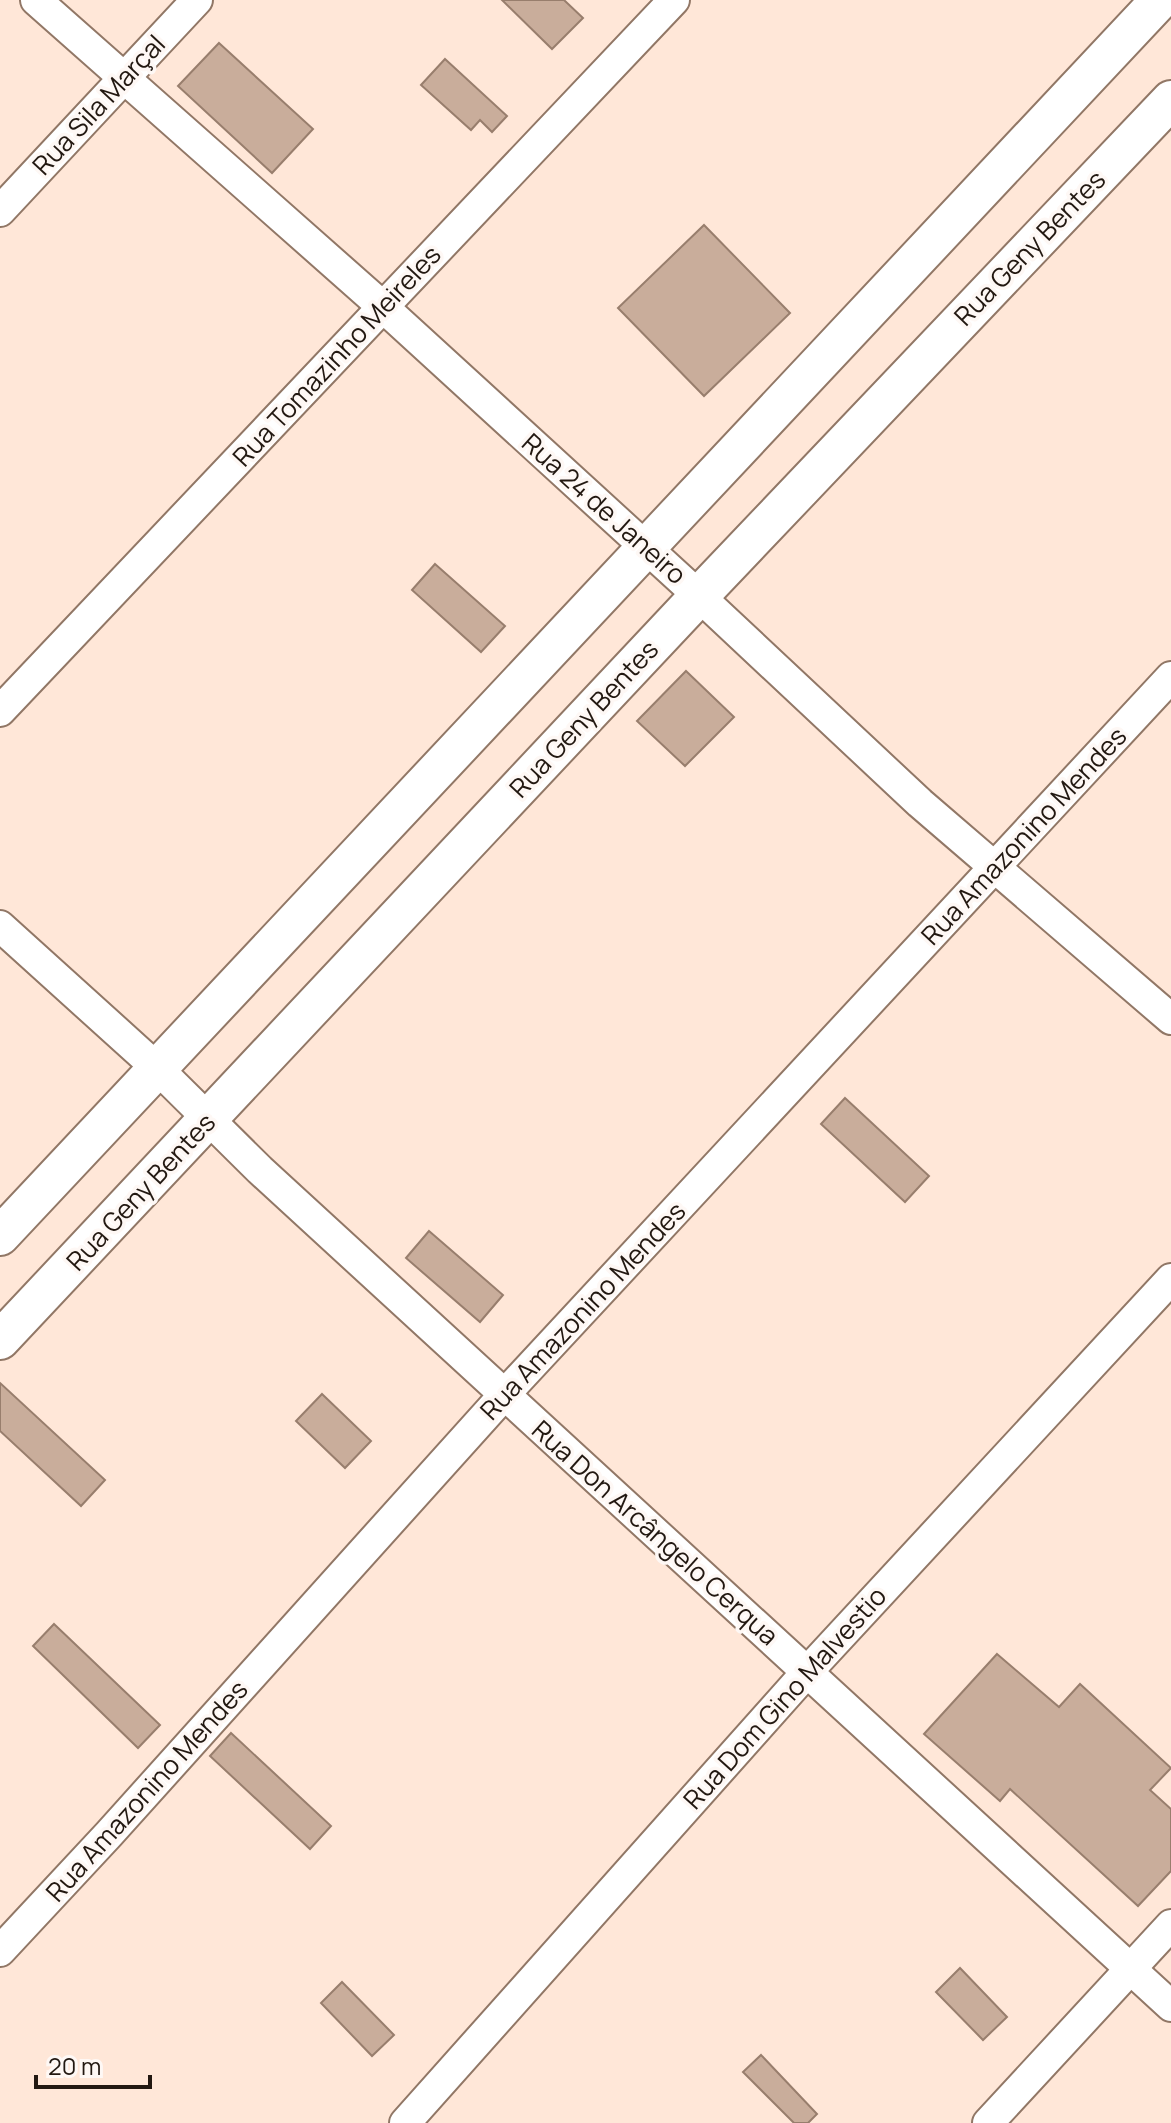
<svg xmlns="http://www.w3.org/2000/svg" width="1171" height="2123" viewBox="0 0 1171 2123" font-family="Manrope,sans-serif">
	<rect width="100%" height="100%" fill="#ffe7d8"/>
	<g fill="#c9ad9b" stroke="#987e6d" stroke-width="2">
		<polygon points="502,0 564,0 583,18 552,49"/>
		<polygon points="219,43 313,129 272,173 178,86"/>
		<polygon points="445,59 507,116 492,132 480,120 471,130 421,85"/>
		<polygon points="704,225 790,313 704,396 618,308"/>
		<polygon points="435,564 505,626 481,652 412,590"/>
		<polygon points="686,671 734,717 685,766 637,721"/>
		<polygon points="845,1098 929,1176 905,1202 821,1124"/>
		<polygon points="429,1231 503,1295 480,1322 406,1258"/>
		<polygon points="0,1383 105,1480 81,1506 0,1431"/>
		<polygon points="322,1394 371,1441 345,1468 296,1421"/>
		<polygon points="54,1624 160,1725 138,1748 33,1646"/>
		<polygon points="997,1654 1059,1707 1080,1684 1171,1768 1150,1790 1171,1809 1171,1871 1138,1906 1010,1789 1000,1801 924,1734"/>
		<polygon points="231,1733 331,1826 310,1849 210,1756"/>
		<polygon points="960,1968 1007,2017 983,2040 936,1992"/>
		<polygon points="342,1982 394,2035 372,2056 321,2003"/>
		<polygon points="761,2055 817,2114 808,2123 794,2123 743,2072"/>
	</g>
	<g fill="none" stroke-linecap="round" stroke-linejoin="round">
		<defs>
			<g id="minor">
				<polyline points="36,0 383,307 699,596 920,803 1171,1019"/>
				<polyline points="0,211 197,0"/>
				<polyline points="0,711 674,0"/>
				<polyline points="0,926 158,1069 260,1170 1171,2006"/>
				<polyline points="0,1951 109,1834 504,1395 1171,677"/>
				<polyline points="405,2123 807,1672 1171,1279"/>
				<polyline points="988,2123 1171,1925"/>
			</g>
			<g id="tertiary">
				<polyline points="0,1236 1160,0"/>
				<polyline points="0,1340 699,596 1171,100"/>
			</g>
		</defs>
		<use href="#minor" stroke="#917766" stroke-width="34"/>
		<use href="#tertiary" stroke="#917766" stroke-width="42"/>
		<use href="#minor" stroke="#fff" stroke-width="30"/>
		<use href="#tertiary" stroke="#fff" stroke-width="38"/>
	</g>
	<g text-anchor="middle" stroke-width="7" stroke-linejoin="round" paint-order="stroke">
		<g font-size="26" fill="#221811" stroke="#fef8f5">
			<text transform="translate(99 105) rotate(-47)" y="9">Rua Sila Marçal</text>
			<text transform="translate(1030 248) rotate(-46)" y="9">Rua Geny Bentes</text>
			<text transform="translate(337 356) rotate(-47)" y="9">Rua Tomazinho Meireles</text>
			<text transform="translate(604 509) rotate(42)" y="9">Rua 24 de Janeiro</text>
			<text transform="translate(584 719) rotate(-47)" y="9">Rua Geny Bentes</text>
			<text transform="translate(1024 836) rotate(-47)" y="9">Rua Amazonino Mendes</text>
			<text transform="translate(141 1192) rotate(-47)" y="9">Rua Geny Bentes</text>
			<text transform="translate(583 1311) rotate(-47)" y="9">Rua Amazonino Mendes</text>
			<text transform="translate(655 1533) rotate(42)" y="9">Rua Don Arcângelo Cerqua</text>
			<text transform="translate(785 1698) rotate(-48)" y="9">Rua Dom Gino Malvestio</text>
			<text transform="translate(147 1791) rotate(-48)" y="9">Rua Amazonino Mendes</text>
		</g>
	</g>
	<path d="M36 2075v12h114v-12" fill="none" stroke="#221811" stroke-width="4"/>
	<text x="48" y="2075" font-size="24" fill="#221811" stroke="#fef8f5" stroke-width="6" paint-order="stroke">20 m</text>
</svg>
